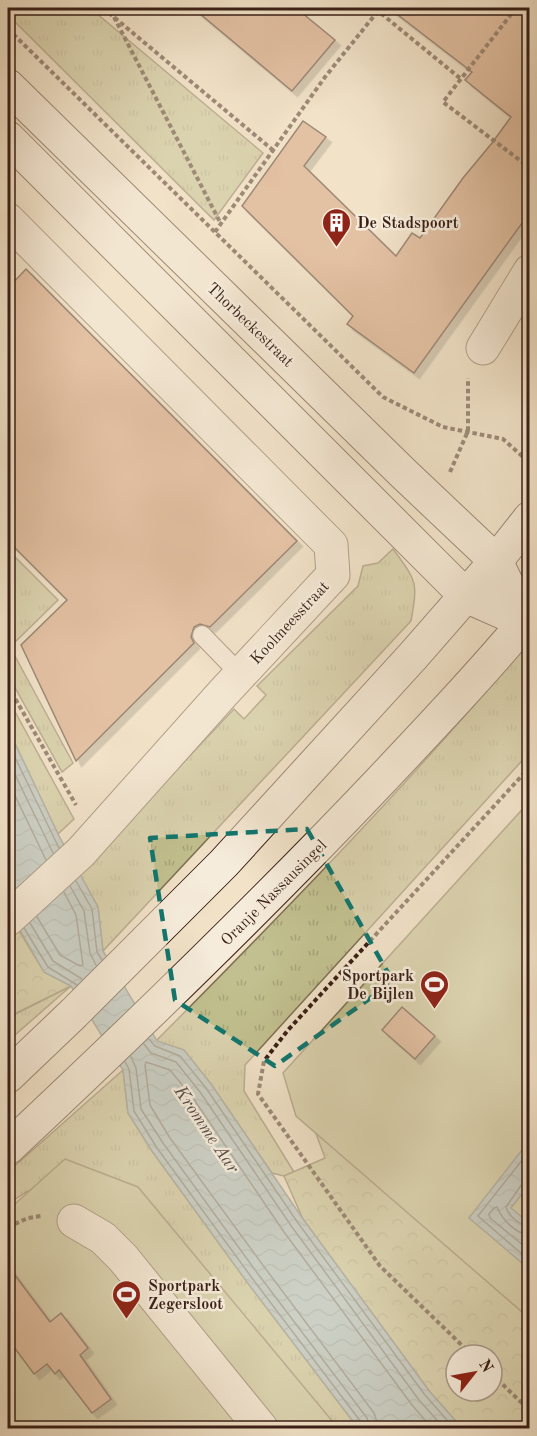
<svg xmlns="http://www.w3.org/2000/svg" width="537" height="1436" viewBox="0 0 537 1436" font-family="'Old Standard TT',serif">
	<defs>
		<pattern id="grass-tufts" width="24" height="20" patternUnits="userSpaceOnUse" patternTransform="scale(1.5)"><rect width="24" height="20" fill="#c2c090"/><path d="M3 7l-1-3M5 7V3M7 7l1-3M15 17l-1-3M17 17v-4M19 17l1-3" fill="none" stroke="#a7a57b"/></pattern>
		<pattern id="forest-crowns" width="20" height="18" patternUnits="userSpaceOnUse" patternTransform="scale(1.5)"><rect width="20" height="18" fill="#c2c090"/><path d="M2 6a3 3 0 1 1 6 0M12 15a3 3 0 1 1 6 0" fill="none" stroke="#a7a57b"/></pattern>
		<pattern id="water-waves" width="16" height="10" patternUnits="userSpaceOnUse" patternTransform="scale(1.5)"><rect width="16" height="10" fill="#9fbbc0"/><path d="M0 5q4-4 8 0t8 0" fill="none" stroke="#8aa0a4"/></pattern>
		<filter id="shadow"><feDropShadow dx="5.5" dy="5.5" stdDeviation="0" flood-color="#0004"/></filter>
	</defs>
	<rect width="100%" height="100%" fill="#f1e2c8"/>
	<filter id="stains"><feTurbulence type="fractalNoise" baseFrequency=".00333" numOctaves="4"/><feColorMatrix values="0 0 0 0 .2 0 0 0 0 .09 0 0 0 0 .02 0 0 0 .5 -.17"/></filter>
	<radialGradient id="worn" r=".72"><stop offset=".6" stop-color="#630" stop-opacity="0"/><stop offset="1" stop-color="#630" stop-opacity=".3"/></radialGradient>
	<g fill="url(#grass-tufts)" stroke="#7e7053" stroke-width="1.5">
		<polygon points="8,8 90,8 263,153 214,220 8,15"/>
		<path d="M393 549C417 582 418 581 411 621L103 951 98 907 79 873 234 709 244 719 266 695 257 686 358 586 363 566 378 563Z"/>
		<polygon points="8,550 58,600 10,647 73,763 62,772 8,675"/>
		<path d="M529 641V753L245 1065 244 1091 294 1172 284 1176 272 1173 211 1084 184 1051 152 1045C282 914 411 782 529 641Z"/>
		<polygon points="8,699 74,819 58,834 8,729"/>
		<polygon points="71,986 8,1041 8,1018"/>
		<polygon points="123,1070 128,1113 152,1151 247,1282 358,1428 296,1428 42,1187 26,1192 8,1204 8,1172"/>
	</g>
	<g fill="url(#forest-crowns)" stroke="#7e7053" stroke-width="1.5" fill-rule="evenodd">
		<polygon points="18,929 44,972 71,986 8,1017 8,940"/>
		<path d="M296 1079 529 1269V1428H462L430 1392 303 1219 284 1176 325 1158ZM456 1355H492V1391H456Z"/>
	</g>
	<g fill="#c2c090" stroke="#7e7053" stroke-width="1.5">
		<polygon points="529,802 529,1318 296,1116 283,1073"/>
		<polygon points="65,1159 138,1187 338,1428 8,1428 8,1210"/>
	</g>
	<g fill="url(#water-waves)" stroke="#767d7c" stroke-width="1.5">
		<polygon points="8,729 58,834 98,907 103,951 157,1041 184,1050 211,1084 303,1219 430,1392 462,1428 358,1428 247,1282 152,1151 128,1113 123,1070 71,986 44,972 8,909"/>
		<polygon points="529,1141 529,1185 511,1208 529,1223 529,1269 469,1218"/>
	</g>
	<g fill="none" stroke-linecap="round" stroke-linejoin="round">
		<g stroke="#6c6d6b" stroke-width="1.5">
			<polyline points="8,743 59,848"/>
			<polyline points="8,760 53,853"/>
			<polyline points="8,781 46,860"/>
			<polyline points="76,881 92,909 97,952 102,960"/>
			<polyline points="70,886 84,911 90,953 96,965"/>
			<polyline points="37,917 60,955 80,966 83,965 76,915 64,892"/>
			<polyline points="30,923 53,961 82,979"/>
			<polyline points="24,928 48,967 77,985"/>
			<polyline points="149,1039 155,1046 180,1056 206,1088 298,1223 425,1395 454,1428"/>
			<polyline points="144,1044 151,1053 176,1062 200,1092 292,1227 419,1400 444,1428"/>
			<polyline points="131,1057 136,1068 141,1109 163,1143 258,1274 367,1418 370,1428"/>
			<polyline points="125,1062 129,1069 134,1111 157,1148 252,1278 361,1422 362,1428"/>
			<polyline points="530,1150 478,1216 530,1261"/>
			<path d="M530 1182 522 1184 506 1207C508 1216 521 1226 530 1227"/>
			<path d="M530 1235C515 1234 502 1219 497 1207L494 1208 489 1214 490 1218 530 1251"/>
			<polyline points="379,1428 374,1413 265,1268 170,1138 150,1105 145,1065 146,1062 170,1070 193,1098 284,1232 412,1405 432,1428"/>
		</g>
	</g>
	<g fill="#d29977" stroke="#391f16" stroke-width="1.5" filter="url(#shadow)">
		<polygon points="193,8 296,8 335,40 292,91"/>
		<polygon points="389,8 520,8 530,15 530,212 414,373 347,324 353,316 242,206 303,121 326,137 304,166 396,256 412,233 420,238 463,178 492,143 511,117 465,80 472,72"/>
		<polygon points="26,269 297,541 210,627 200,624 194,627 191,637 194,643 76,761 21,645 67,600 8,541 8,288"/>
		<polygon points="402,1007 435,1036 415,1059 382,1030"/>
		<polygon points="8,1266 50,1322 61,1313 88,1348 80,1355 111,1399 92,1413 59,1370 55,1374 47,1364 34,1374 8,1339"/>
	</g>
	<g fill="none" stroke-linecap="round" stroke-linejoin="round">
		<defs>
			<polyline id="lane" points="202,635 240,674"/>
			<g id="street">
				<polyline points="8,220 331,545 333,575 224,692 81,852 8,919"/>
				<polyline points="483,348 530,271"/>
				<polyline points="74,1221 103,1238 123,1258 261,1428"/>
			</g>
			<g id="secondary">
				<polyline points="8,86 403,473 496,561 525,622"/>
				<polyline points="8,138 466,596 525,622"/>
				<polyline points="8,1076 74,1013 224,863 413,656 496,561 530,518"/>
				<path d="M8 1148C137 1027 264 904 386 775 435 723 484 671 530 616"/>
			</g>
		</defs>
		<use href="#lane" stroke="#675042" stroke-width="20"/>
		<use href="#street" stroke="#675042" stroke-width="35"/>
		<use href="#secondary" stroke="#391f16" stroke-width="35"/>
		<g stroke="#391f16" stroke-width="4" stroke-dasharray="4.5 3" stroke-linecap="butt">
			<polyline points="103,8 274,151"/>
			<polyline points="376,8 378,11 461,79"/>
			<polyline points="516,8 443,102 530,168"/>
			<polyline points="114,17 221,224"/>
			<polyline points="8,29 383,397 443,427 503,439 530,463"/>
			<polyline points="215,232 325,77 378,11"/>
			<polyline points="450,472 468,431 468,378"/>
			<polyline points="8,686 76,805"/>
			<polyline points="8,1227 28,1218 41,1216"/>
			<polyline points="472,1355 380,1266 258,1094 264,1061 288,1030 530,767"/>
			<polyline points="492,1374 530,1411"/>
		</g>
		<use href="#lane" stroke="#f6ecdb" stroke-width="18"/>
		<use href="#street" stroke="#f6ecdb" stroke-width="33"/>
		<use href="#secondary" stroke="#f6ecdb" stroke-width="33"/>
	</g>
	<path d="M0 0H537V1436H0ZM307 829 393 982 275 1066 175 1000 150 838Z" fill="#f1e2c8" fill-opacity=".55" fill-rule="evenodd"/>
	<path fill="none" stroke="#0f766e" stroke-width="4.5" stroke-dasharray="12 8" stroke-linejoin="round" d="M307 829 393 982 275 1066 175 1000 150 838Z"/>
	<defs>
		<symbol id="building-pin" viewBox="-11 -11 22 30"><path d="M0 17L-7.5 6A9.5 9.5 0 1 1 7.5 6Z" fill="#8f2418" stroke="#f6ecdb"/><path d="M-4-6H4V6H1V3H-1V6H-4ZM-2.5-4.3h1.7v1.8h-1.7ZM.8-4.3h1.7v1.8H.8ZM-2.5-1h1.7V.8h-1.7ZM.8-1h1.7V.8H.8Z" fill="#fff"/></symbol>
		<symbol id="stadium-pin" viewBox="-11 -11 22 30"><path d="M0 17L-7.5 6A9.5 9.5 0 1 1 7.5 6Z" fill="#8f2418" stroke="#f6ecdb"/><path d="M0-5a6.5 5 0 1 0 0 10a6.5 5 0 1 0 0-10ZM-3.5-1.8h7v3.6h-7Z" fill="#fff"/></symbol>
	</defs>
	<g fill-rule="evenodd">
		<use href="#building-pin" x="320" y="206" width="33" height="45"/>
		<use href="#stadium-pin" x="418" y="968" width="33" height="45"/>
		<use href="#stadium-pin" x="110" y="1278" width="33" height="45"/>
	</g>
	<g text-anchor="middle" stroke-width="5" stroke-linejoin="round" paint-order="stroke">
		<g font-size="16" font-weight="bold" fill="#391f16" stroke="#f6ecdb" text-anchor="start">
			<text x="357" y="228">De Stadspoort</text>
			<text x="414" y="981" text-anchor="end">Sportpark<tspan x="414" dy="18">De Bijlen</tspan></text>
			<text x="148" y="1291">Sportpark<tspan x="148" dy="18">Zegersloot</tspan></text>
		</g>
		<g font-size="16" fill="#391f16" stroke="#f6ecdb">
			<text transform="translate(251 324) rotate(44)" y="6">Thorbeckestraat</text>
			<text transform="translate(289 622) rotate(-47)" y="6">Koolmeesstraat</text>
			<text transform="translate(273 892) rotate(-45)" y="6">Oranje Nassausingel</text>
		</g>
		<g font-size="18" font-style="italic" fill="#584e49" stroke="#f6ecdb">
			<text transform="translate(207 1129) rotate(56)" y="6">Kromme Aar</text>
		</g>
	</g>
	<rect width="537" height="1436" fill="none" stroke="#f1e2c8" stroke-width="30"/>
	<rect x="9" y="9" width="519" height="1418" fill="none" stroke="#391f16" stroke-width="3"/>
	<rect x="15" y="15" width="507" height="1406" fill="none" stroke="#391f16" stroke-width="1.5"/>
	<g transform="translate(474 1373) rotate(59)"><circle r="28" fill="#f6ecdb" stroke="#aa9a8c" stroke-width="1.5"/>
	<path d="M0-4.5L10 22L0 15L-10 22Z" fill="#8f2418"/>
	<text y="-9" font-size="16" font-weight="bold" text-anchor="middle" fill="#391f16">N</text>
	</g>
	<rect width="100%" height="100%" filter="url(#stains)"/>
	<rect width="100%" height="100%" fill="url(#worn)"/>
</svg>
